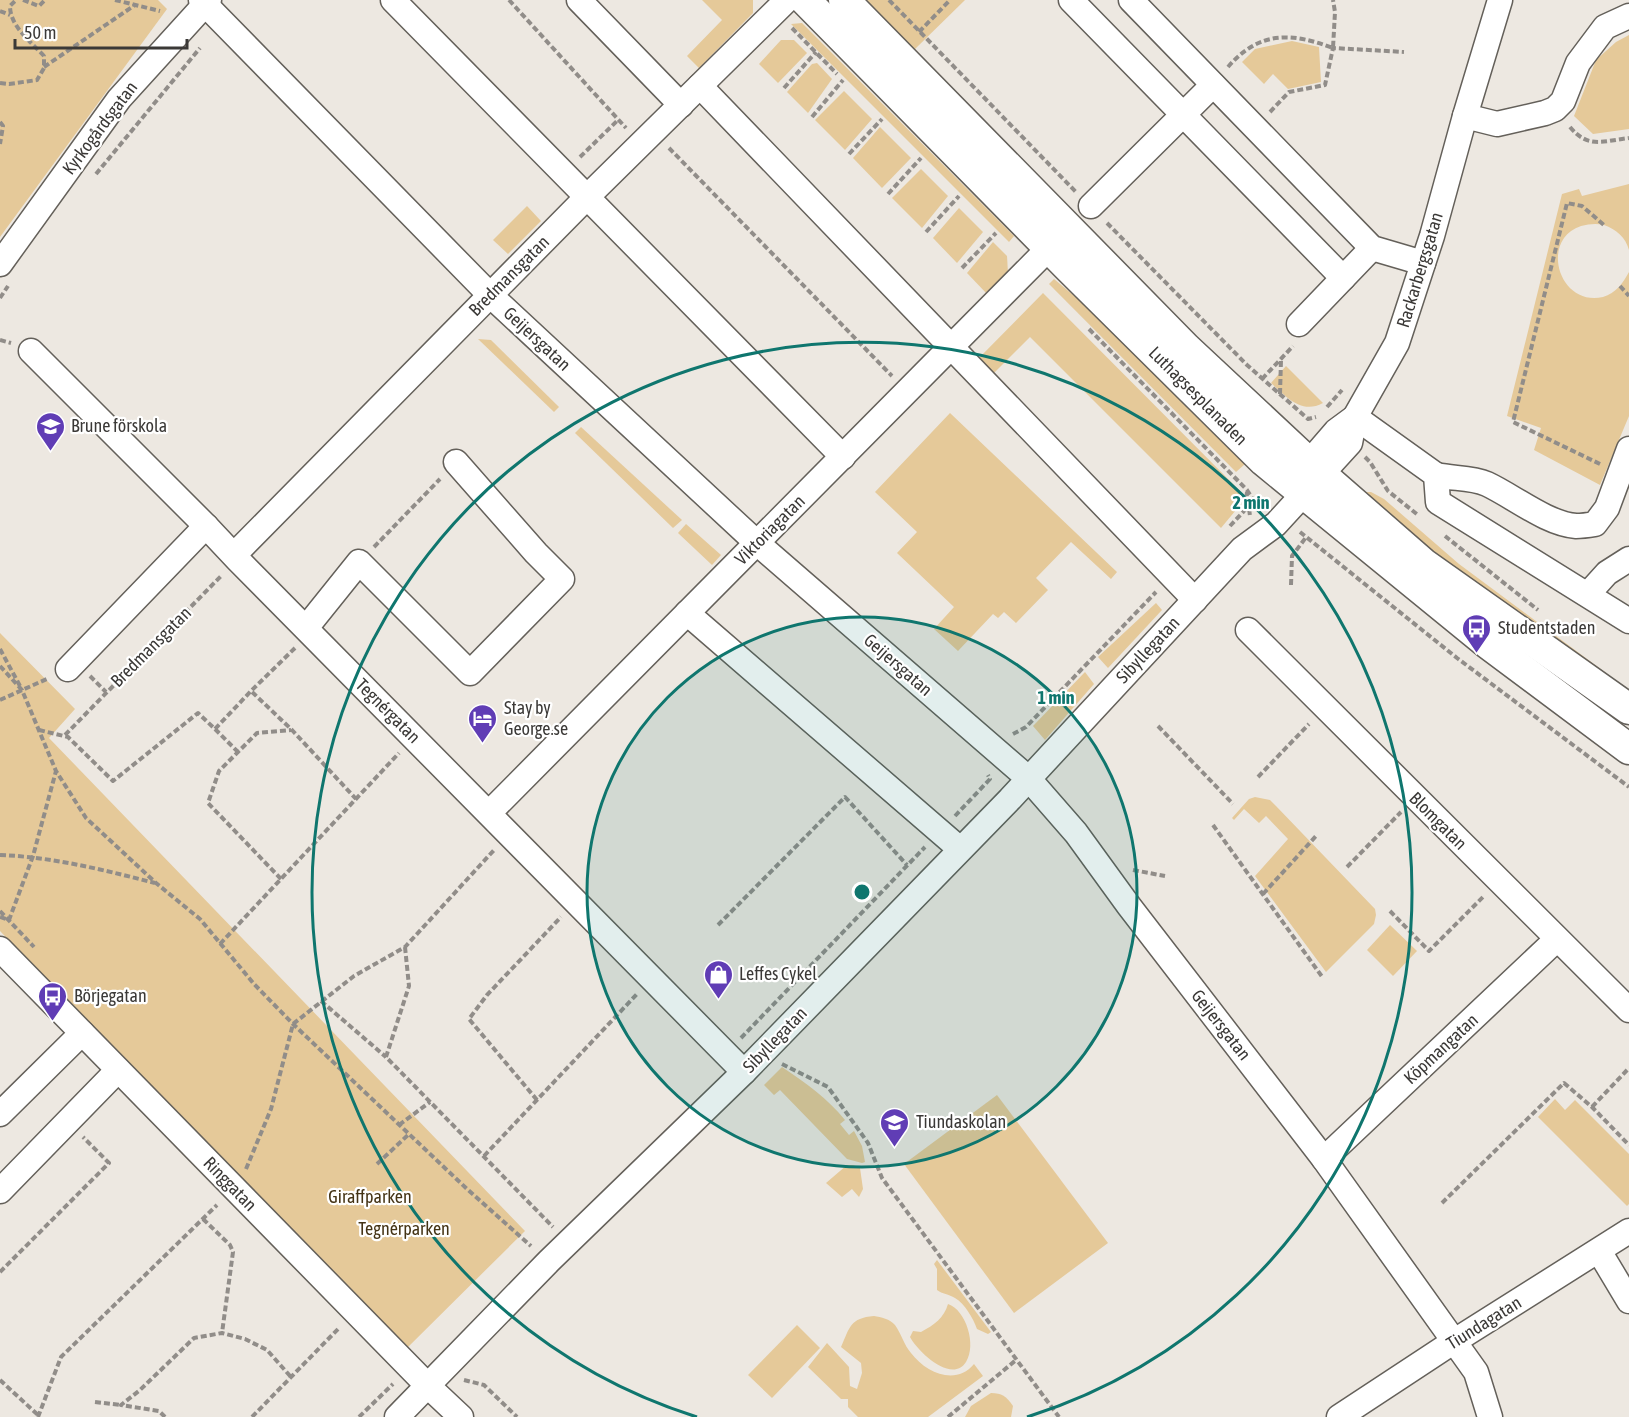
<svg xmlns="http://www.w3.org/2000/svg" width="1629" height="1417" viewBox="0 0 1629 1417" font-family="'Asap Condensed',sans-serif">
	<rect width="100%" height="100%" fill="#ede8e1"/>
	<g fill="#e5c999">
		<polygon points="0,0 158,0 167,9 0,237"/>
		<polygon points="702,0 753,0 753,13 699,68 687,56 722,20"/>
		<polygon points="866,0 965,0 914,50"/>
		<polygon points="802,23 1014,236 1009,242 791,24"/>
		<polygon points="1629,35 1629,129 1593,134 1574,116 1596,60 1616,42"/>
		<polygon points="781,40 794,40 807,53 778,83 759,64"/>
		<polygon points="1292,41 1319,47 1321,82 1288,89 1273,74 1264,84 1242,62 1255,49"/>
		<polygon points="817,63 832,79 808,113 787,92 812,64"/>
		<polygon points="844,91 872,119 845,150 815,120"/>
		<polygon points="880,127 911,158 882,188 853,158"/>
		<polygon points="921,169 948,196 922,228 892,198"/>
		<path d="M1629 184V250C1626 238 1616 229 1604 225 1596 223 1589 224 1581 226 1539 240 1559 307 1603 297 1616 293 1623 283 1629 272V416L1600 485 1534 450 1541 428 1507 416 1562 194 1579 189 1582 196Z"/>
		<polygon points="527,206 541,221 508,254 493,240"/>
		<polygon points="959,208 983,232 957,263 933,238"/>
		<polygon points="993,242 1007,256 1008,273 988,295 967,273"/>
		<polygon points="1054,279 1078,299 1245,464 1236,472 1049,284"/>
		<polygon points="1043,293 1241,492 1241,504 1221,528 1030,337 993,374 978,359"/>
		<polygon points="478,339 491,340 559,407 554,412"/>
		<path d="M1286 366 1323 403C1301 415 1286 396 1271 383Z"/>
		<polygon points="950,413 1117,572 1111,579 1071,542 1036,578 1048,590 1016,623 1004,612 998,618 993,614 958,651 934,629 954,607 897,553 917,532 875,492"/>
		<polygon points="581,427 682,520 673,528 575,433"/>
		<polygon points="1365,492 1371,492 1384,499 1459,564 1629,690 1629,702 1560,653 1363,496"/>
		<polygon points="686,524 721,555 712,565 678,533"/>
		<polygon points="1156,603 1162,610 1108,668 1098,657"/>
		<polygon points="0,633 75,709 49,738 525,1231 403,1352 0,931"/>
		<polygon points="1085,672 1094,684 1045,740 1033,726"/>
		<polygon points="1255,797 1270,800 1276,806 1375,909 1376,915 1374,924 1326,972 1255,876 1288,839 1266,816 1259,823 1244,809 1234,820 1232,818 1249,799"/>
		<polygon points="1390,925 1417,951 1393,976 1367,950"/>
		<path d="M782 1067C806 1083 827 1098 845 1120L840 1124 849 1135 854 1131 862 1146 865 1162 862 1163 847 1159 780 1090 774 1095 764 1085Z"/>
		<polygon points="997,1095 1108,1243 1014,1313 904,1164"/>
		<polygon points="1555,1099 1565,1110 1575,1100 1629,1154 1629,1204 1627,1206 1538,1117"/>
		<polygon points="847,1165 853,1165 860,1168 863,1189 859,1197 852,1189 842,1197 826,1183"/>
		<path d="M937 1260 991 1332 988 1334 977 1329C973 1318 965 1304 955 1298 949 1294 942 1294 937 1290V1269L934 1264Z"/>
		<path d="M948 1304C966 1310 977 1345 966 1362 952 1384 918 1352 910 1337L913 1331 921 1332C934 1325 944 1318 948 1304Z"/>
		<path d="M874 1316C881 1317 890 1319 895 1325 901 1333 904 1345 911 1353 926 1373 956 1386 974 1364L983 1376 928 1417H858L848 1407V1399H841L808 1367 827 1343 849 1367 850 1386 857 1389 862 1373 861 1363 841 1347C850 1327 850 1318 874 1316Z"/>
		<polygon points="797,1325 820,1348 772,1398 748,1375"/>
		<path d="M991 1393C1002 1393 1006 1396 1013 1406L1011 1417H965L971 1406Z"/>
	</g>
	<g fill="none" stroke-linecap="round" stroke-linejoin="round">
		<defs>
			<g id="minor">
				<polyline points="201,0 490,295 757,543 1028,778 1076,833 1129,906 1324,1159 1476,1372 1490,1417"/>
				<polyline points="393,0 843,457"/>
				<polyline points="579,0 681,105"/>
				<polyline points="1071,0 1343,278"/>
				<polyline points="1131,0 1372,248 1423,263"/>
				<polyline points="700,86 1195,600"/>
				<polyline points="1465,116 1497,124 1545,113 1555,109 1563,101 1578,63 1605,27 1629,16"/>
				<polyline points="1091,206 1213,85"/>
				<polyline points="0,264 119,99 209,0"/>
				<polyline points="1299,324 1372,248"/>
				<polyline points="31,351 206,526 237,559 744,1072"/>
				<polyline points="1355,417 1436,475 1438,502 1629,621"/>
				<polyline points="1298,475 1336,431 1355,417"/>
				<path d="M1436 475C1453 479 1471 477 1487 484 1513 496 1547 524 1576 526 1582 526 1589 525 1595 524L1607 508 1629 449"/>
				<polyline points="234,555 588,196 787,0"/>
				<polyline points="1588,594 1607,573 1629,559"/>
				<polyline points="687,613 960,849"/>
				<polyline points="306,628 359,562 470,673 562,579 536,553 456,462"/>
				<polyline points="1248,630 1629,1010"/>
				<polyline points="68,669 206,526"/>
				<polyline points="489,813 1050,247"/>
				<polyline points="0,949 428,1386 461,1417"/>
				<polyline points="0,1114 82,1033"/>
				<polyline points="1324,1159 1557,939"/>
				<polyline points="0,1191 118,1070"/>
				<polyline points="1599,1251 1629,1301"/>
				<polyline points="397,1417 549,1261 744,1072 1010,799 1242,549 1276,524 1350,443 1355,417 1397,343 1432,236 1465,116 1500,0"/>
				<polyline points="1339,1417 1453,1342 1629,1231"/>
			</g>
			<g id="major">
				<polyline points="805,0 1068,267 1264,461 1487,643 1629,749"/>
				<polyline points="844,0 1186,348 1322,475 1424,564 1629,709"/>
			</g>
		</defs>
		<use href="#minor" stroke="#64605a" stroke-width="27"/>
		<use href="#major" stroke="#64605a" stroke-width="33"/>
		<g stroke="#918d89" stroke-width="4" stroke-dasharray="6 3" stroke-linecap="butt">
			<polyline points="23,0 39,6 45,0"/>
			<polyline points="115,0 160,11"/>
			<polyline points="509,0 626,128"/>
			<polyline points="889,0 1076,192"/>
			<polyline points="0,11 10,15"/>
			<polyline points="792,28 837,74"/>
			<polyline points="919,32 950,0"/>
			<polyline points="44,67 135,5"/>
			<path d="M1228 67C1259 31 1291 32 1333 48L1335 12 1333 0"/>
			<path d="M0 83 9 84 37 80 44 68V56C30 41 10 26 10 6L16 0"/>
			<polyline points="784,88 816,52"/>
			<polyline points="1270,112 1289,92 1325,85 1333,48 1404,52"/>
			<polyline points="812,117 843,80"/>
			<polyline points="0,122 3,126 0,144"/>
			<path d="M1570 127C1588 149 1603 141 1629 138"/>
			<polyline points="669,148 892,376"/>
			<polyline points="849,154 882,119"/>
			<polyline points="580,157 618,120"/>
			<polyline points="96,174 200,48"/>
			<polyline points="888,194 921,158"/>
			<polyline points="1107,223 1247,365 1308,419 1316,417"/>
			<polyline points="926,232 959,196"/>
			<polyline points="962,268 996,233"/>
			<polyline points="1620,286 1629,296"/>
			<polyline points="0,298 8,286"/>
			<polyline points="1089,329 1247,490 1259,509"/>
			<polyline points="0,340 11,343"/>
			<polyline points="1262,379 1293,346"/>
			<polyline points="1280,394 1281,360"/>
			<polyline points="1327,407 1342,390"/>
			<polyline points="1365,457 1370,462 1388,491 1418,515"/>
			<polyline points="1600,464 1513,422 1567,203 1582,206 1604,225"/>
			<polyline points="1248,500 1250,516"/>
			<polyline points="1230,526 1245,510 1247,492"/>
			<polyline points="1300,532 1457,658 1629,787"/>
			<polyline points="1445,536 1538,610"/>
			<polyline points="374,547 440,479"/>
			<polyline points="1291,585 1292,556 1307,536"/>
			<polyline points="295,648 251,691 292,730 356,799"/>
			<polyline points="0,649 20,686"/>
			<polyline points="0,666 22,690 56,771 86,818 156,883 200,919 254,984 293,1024 467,1189 531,1246"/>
			<polyline points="90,676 106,692"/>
			<polyline points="0,700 49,678"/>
			<polyline points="1158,726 1233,804"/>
			<polyline points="215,729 238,752"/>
			<polyline points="39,730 68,737 113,781 198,713 215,729 251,691"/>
			<polyline points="1013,734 1026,727 1156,592"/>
			<polyline points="65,735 222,575"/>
			<polyline points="1258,777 1309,724"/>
			<polyline points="955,816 990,779 988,775"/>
			<polyline points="1213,825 1323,978"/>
			<path d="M0 855C53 857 104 870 155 883"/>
			<polyline points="1347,867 1401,812"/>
			<polyline points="1133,870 1165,876"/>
			<polyline points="281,879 208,803 219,771 257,733 291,730"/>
			<polyline points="1263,894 1316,836"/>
			<polyline points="0,911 34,947"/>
			<polyline points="1390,911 1429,951 1484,896"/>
			<polyline points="0,917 9,920 33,856 56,771"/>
			<polyline points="718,925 845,797 907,865"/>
			<polyline points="220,944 399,753"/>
			<polyline points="405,947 409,986 386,1057 553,1227"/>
			<polyline points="321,1001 386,1057"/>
			<polyline points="741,1038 925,847"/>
			<polyline points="782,1064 828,1087 868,1143 882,1178 1059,1417"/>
			<polyline points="537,1100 469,1019 487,995 561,917"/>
			<polyline points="1592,1107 1629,1068"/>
			<polyline points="399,1125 430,1102"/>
			<polyline points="484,1156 637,994"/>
			<polyline points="377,1164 408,1135"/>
			<polyline points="246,1169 271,1109 293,1024 354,976 405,947 495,849"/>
			<polyline points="1442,1203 1564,1083 1592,1107 1629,1145"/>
			<polyline points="203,1219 230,1245 233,1252 222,1333"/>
			<polyline points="0,1272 109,1163 83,1137"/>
			<polyline points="0,1380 38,1415"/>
			<polyline points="464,1380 484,1385 517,1417"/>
			<polyline points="95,1402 121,1405"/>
			<polyline points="38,1417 61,1357 217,1205"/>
			<polyline points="165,1417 159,1411 121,1405 140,1390 194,1338 222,1333 245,1339 267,1350 291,1377"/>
			<polyline points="252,1417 339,1328"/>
			<polyline points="359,1417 393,1384"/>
			<polyline points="948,1417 1016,1360"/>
		</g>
		<use href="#minor" stroke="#fff" stroke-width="24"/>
		<use href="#major" stroke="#fff" stroke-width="30"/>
	</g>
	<circle cx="862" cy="892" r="275" fill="#0f766e" fill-opacity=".12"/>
	<g fill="none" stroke="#0f766e" stroke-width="3">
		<circle cx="862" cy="892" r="275"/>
		<path d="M697 1417A550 550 0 1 1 1027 1417"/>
	</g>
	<defs>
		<symbol id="school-pin" viewBox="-11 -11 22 30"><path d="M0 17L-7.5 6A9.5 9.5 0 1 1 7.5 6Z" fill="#603db5" stroke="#fff"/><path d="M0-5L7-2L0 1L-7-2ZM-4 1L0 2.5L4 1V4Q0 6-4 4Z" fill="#fff"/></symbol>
		<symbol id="bus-pin" viewBox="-11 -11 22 30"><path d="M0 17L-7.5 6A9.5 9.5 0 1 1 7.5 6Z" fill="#603db5" stroke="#fff"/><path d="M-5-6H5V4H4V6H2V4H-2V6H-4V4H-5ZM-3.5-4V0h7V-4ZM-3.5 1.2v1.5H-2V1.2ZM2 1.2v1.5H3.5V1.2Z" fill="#fff"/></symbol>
		<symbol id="hotel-pin" viewBox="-11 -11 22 30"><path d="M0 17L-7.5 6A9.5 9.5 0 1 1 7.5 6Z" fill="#603db5" stroke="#fff"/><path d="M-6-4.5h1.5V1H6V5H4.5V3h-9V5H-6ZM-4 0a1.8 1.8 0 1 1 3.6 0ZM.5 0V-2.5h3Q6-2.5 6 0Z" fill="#fff"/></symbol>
		<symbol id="shop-pin" viewBox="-11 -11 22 30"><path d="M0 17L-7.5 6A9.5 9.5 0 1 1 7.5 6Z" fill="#603db5" stroke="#fff"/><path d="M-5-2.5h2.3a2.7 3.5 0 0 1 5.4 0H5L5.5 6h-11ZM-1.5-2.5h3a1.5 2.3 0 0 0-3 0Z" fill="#fff"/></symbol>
	</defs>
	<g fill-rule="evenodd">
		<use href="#school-pin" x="34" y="410" width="33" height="45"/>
		<use href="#bus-pin" x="1460" y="612" width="33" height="45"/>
		<use href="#hotel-pin" x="466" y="702" width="33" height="45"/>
		<use href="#shop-pin" x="702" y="958" width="33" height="45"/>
		<use href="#bus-pin" x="36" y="980" width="33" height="45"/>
		<use href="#school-pin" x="878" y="1106" width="33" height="45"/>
	</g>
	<g text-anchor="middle" stroke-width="4.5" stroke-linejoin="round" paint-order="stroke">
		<g font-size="18" fill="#3b3937" stroke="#fff">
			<text transform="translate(100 128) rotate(-53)" y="6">Kyrkogårdsgatan</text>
			<text transform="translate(1420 270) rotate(-73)" y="6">Rackarbergsgatan</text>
			<text transform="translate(509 276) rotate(-45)" y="6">Bredmansgatan</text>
			<text transform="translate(537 339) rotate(43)" y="6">Geijersgatan</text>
			<text transform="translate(1198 396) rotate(45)" y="6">Luthagsesplanaden</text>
			<text transform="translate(770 530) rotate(-45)" y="6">Viktoriagatan</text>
			<text transform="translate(151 647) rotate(-45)" y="6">Bredmansgatan</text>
			<text transform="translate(1148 650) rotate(-47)" y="6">Sibyllegatan</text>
			<text transform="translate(898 665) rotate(41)" y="6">Geijersgatan</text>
			<text transform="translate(388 711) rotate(45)" y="6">Tegnérgatan</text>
			<text transform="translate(1438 821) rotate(45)" y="6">Blomgatan</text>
			<text transform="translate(1221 1025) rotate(52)" y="6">Geijersgatan</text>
			<text transform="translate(775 1040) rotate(-46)" y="6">Sibyllegatan</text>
			<text transform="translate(1441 1049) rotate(-43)" y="6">Köpmangatan</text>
			<text transform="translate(230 1184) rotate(46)" y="6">Ringgatan</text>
			<text transform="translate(1484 1323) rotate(-32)" y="6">Tiundagatan</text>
		</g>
		<g font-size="18" fill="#3b3937" stroke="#fff" text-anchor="start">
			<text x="71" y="432">Brune förskola</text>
			<text x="1498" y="634">Studentstaden</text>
			<text x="504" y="714">Stay by<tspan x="504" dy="21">George.se</tspan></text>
			<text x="739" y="980">Leffes Cykel</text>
			<text x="74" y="1002">Börjegatan</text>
			<text x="916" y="1128">Tiundaskolan</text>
		</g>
		<g font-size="18" fill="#443315" stroke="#fff">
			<text x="370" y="1203">Giraffparken</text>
			<text x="404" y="1235">Tegnérparken</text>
		</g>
	</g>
	<circle cx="862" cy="892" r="9" fill="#0f766e" stroke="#fff" stroke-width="3"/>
	<g font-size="18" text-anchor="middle" font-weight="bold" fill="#0f766e" stroke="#fff" stroke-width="4.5" stroke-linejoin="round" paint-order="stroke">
		<text x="1251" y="509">2 min</text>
		<text x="1056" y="704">1 min</text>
	</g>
	<path d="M15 39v9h172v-9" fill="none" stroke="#3b3937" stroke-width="3"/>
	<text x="24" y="39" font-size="18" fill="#3b3937" stroke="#ffffff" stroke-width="4.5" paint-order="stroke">50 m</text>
</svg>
